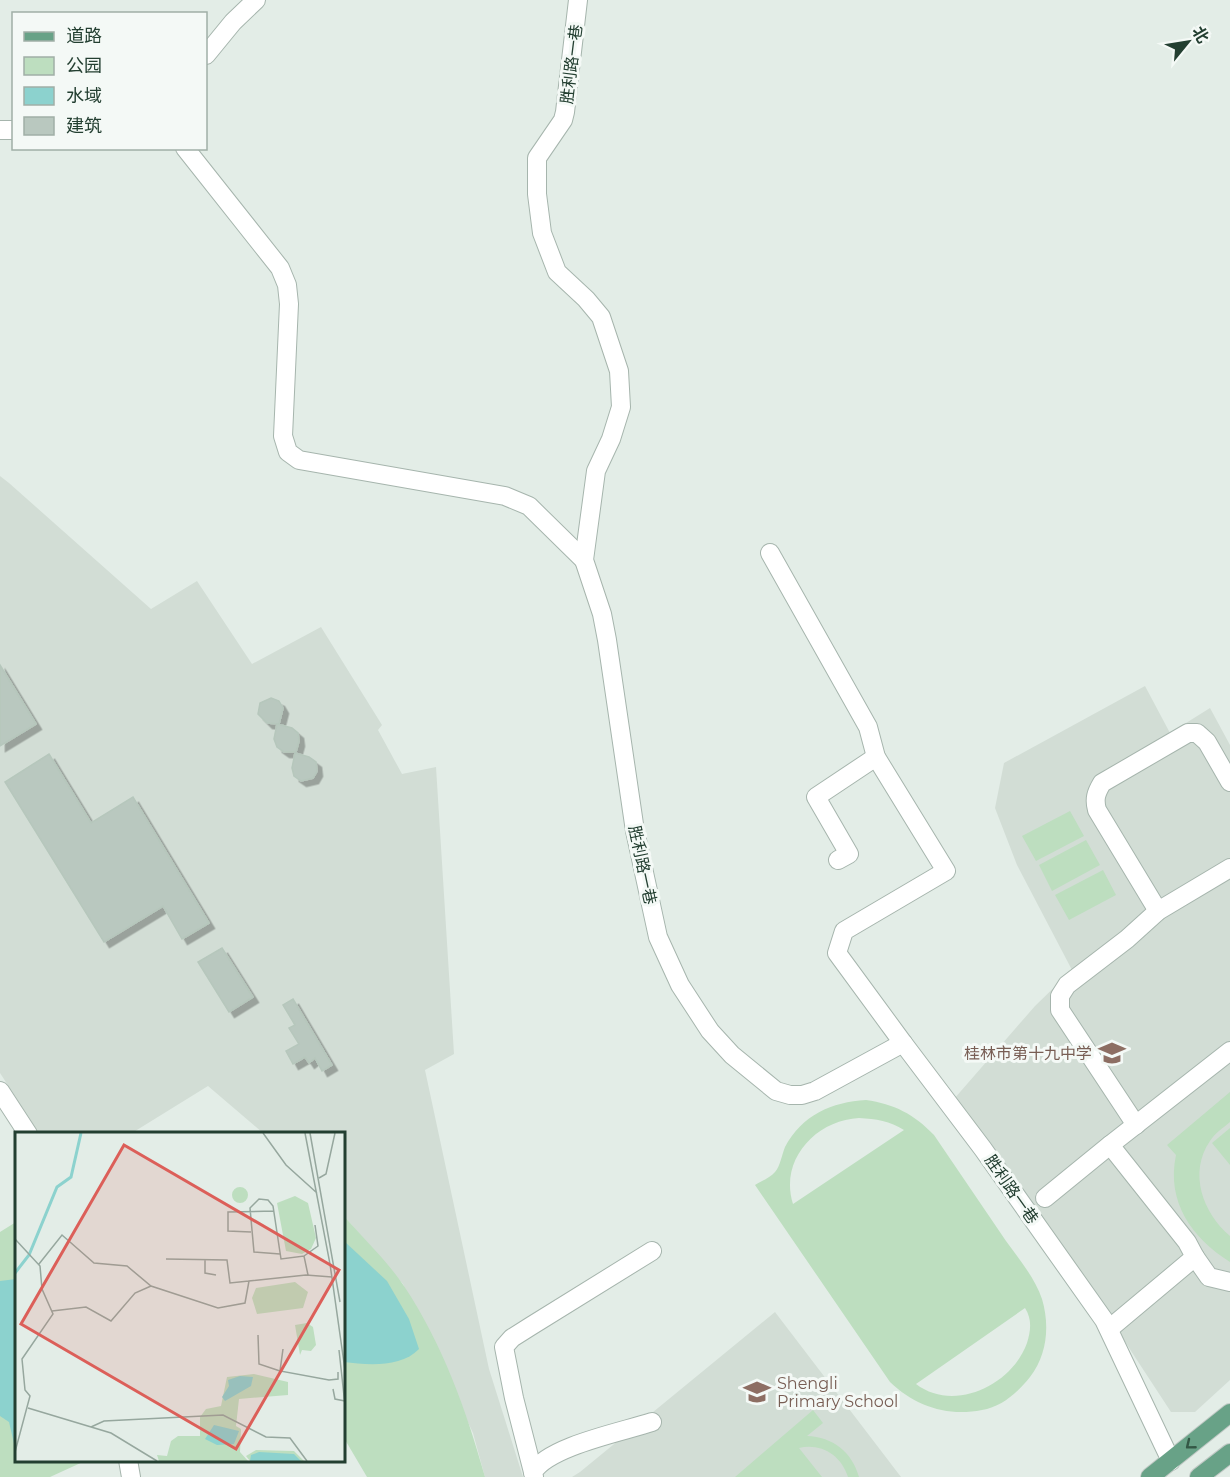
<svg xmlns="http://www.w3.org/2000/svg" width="1230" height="1477" viewBox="0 0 1230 1477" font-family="Montserrat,'Noto Sans SC',sans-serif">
	<defs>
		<filter id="shadow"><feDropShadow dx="5.5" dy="5.5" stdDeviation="0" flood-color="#0004"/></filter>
	</defs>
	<rect width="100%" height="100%" fill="#e3ede7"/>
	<g fill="#d2ddd5">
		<polygon points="0,476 9,483 151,609 197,581 252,664 321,627 382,725 378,730 402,774 436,767 454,1054 425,1070 489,1369 523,1477 485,1477 473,1433 403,1284 344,1216 344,1134 263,1133 208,1086 132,1133 39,1133 0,1073"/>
		<polygon points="1145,686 1170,733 1210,708 1230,745 1230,1380 1195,1412 1171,1412 1063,1247 954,1099 1035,1006 1072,970 1017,865 995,808 1004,763"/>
		<polygon points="775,1312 901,1477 572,1477 580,1472"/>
	</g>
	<g fill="#bddebf" fill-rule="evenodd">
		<polygon points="1070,811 1084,836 1036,861 1022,836"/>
		<polygon points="1086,840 1100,865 1052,891 1039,865"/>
		<polygon points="1103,870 1116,895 1069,920 1055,895"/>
		<path d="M1230 1092V1122C1223 1128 1215 1133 1210 1141 1188 1173 1203 1213 1230 1236V1262C1192 1238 1166 1202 1176 1155L1167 1145Z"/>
		<path d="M866 1100C894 1104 914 1114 934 1135 958 1170 982 1206 1006 1241 1019 1259 1035 1278 1042 1299 1050 1326 1047 1355 1030 1377 1018 1392 1002 1407 982 1410 947 1417 915 1406 890 1382L755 1185C761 1181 770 1178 775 1172 780 1167 782 1154 785 1147 802 1115 832 1102 866 1100ZM859 1118C876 1119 890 1121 904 1130L793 1204C779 1160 816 1120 859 1118ZM1025 1308C1032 1319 1031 1330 1027 1343 1012 1385 954 1413 916 1384Z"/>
		<polygon points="1230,1128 1230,1165 1212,1143"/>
		<path d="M344 1216C363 1238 388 1262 404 1286 443 1345 466 1409 485 1477H367L344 1438Z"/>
		<polygon points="16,1222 16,1460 85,1461 50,1477 0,1477 0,1232"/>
		<path d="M813 1410 823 1423 807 1436C833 1437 852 1452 859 1477H848C841 1455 821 1443 799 1448L822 1477H735Z"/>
	</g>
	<g fill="#8cd2ce">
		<path d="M344 1241 387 1281 409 1319 419 1349C401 1368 367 1365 344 1362Z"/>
		<polygon points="16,1279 16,1452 9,1422 0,1416 0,1281"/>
	</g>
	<g fill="#b9c8bf" stroke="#b6c7bc" stroke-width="1.5" filter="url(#shadow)">
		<polygon points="0,665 36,724 0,746"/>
		<polygon points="271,698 279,701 283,708 279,724 267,723 258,714 260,703"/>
		<polygon points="277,724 292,728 298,733 299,741 296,752 284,752 277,747 274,739"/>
		<polygon points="295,753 309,757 316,762 317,771 313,778 301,781 294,776 292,768"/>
		<polygon points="49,754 91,823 133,797 209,923 182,939 163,906 104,942 5,782"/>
		<polygon points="222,948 253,997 229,1012 198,962"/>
		<polygon points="293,999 332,1065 322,1071 315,1058 309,1063 305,1057 293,1064 286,1051 299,1044 289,1028 295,1025 283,1005"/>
	</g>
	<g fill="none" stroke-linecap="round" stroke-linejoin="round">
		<defs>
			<g id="minor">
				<polyline points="578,0 565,112 563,120 537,158 537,194 542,233 557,272 586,299 601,317 619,371 621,407 611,439 596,471 584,560 602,614 607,640 635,831 658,937 680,985 710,1031 732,1055 776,1091 790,1095 802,1095 815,1091 903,1043 983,1149 1104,1320 1171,1461"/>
				<polyline points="206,55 233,22 256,0"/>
				<polyline points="0,130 14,130"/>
				<polyline points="185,148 280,268 287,285 289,304 283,436 288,452 299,460 505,496 529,506 584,560"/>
				<polyline points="770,553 868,727 876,757 946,871 844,931 837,953 903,1043"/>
				<polyline points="838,860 849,854 816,797 876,757"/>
				<path d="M1158 911 1097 810C1094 799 1096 793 1102 783L1188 733H1197L1207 742 1230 782"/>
				<polyline points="0,1091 28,1134"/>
				<polyline points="1136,1125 1060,1010 1060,996 1067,985 1127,939 1158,911 1230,868"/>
				<polyline points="1045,1198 1110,1145"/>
				<polyline points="1195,1257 1209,1277 1230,1282"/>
				<polyline points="1109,1329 1195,1257 1187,1242 1110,1145 1230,1051"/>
				<polyline points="128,1460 131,1477"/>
				<polyline points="533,1472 514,1398 504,1347 512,1338 531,1326 652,1251"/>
				<path d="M534 1477 533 1472C549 1446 622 1432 652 1422"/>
			</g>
			<g id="major">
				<polyline points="1150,1477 1230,1413"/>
				<polyline points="1199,1477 1230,1453"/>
			</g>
		</defs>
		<use href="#minor" stroke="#a6b5ad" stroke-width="20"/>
		<use href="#major" stroke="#c1c9c5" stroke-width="20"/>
		<use href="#minor" stroke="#fff" stroke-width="18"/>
		<use href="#major" stroke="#68a287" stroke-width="18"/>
	</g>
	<defs><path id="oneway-chevron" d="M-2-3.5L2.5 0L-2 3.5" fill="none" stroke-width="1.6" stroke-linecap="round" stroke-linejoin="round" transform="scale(1.5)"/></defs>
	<use stroke="#345846" href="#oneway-chevron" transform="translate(1190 1445) rotate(141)"/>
	<defs>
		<symbol id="school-bare" viewBox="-9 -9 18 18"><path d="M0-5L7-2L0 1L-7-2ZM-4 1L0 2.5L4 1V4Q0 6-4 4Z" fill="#8d6e63" stroke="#f4f9f6" stroke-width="2.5" paint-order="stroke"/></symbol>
	</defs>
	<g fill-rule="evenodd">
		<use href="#school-bare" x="1093" y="1034" width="38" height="38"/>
		<use href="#school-bare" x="738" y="1373" width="38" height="38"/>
	</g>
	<g text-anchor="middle" stroke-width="6" stroke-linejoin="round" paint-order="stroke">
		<g font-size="16" fill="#233f31" stroke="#f4f9f6">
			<text transform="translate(571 64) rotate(-83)" y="6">胜利路一巷</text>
			<text transform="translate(643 865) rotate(78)" y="6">胜利路一巷</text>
			<text transform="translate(1012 1189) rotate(55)" y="6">胜利路一巷</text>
		</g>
		<g font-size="16" fill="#785e54" stroke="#f4f9f6" text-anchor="end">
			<text x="1092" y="1059">桂林市第十九中学</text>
			<text x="777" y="1389" text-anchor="start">Shengli<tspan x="777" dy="18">Primary School</tspan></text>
		</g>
	</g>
	<g transform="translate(15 1132)">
		<rect width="330" height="330" fill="#e3ede7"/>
		<path d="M217 63a8 8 0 1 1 16 0a8 8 0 1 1-16 0ZM280 64 293 71 301 106 296 117 287 122 271 119 262 71ZM280 150 293 160 288 176 242 182 237 166 241 156ZM292 191 298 195 301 213 296 219 287 218 285 223 280 193ZM239 242 273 250V263L224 267 221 294 226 297 225 320 233 329H144L142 323 152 324 156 309 163 304H185V285L191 277 206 274 212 245ZM241 318 279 319 289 329H235L231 324Z" fill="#bddebf"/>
		<path d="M225 244 238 245 236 254 210 269 207 265 214 254 213 248ZM199 293 224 299 219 312 202 313 190 307ZM244 320 279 322 286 329H235L236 323Z" fill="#8cd2ce"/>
		<path fill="none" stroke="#8cd2ce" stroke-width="3" d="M0 141 14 123 42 55 56 45 66 1"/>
		<path fill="none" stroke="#96a79e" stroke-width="1.5" d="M248 1 271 33 302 61M290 1 315 132 330 238M295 1 325 170M304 46 311 42 320 1M236 100 213 99V80L259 79M0 107 25 134 27 157 38 182 7 227 10 258 15 264 0 320M265 122 239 120 235 76 244 67 253 68 258 74 266 127 289 124 293 143M289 124 303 114 300 93M151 127 212 128 215 151 234 149M190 128V141L201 143M24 132 47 103 79 131 112 134 136 154 203 176 230 171 234 149 291 143 317 145M37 179 71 175 96 189 120 161 136 154M243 203 244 232 265 239M268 217 265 239 314 248 323 247V240M324 218 330 273M318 257 320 267 330 269M13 276 96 301 142 329M76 295 89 289 208 283 251 305 275 306 292 329"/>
		<path fill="#dc5f59" fill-opacity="0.15" stroke="#dc5f59" stroke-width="3" d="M109 13 324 138 221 317 6 192Z"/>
		<rect width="330" height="330" fill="none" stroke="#233f31" stroke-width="3"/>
	</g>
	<rect x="12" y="12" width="195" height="138" fill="#f4f9f6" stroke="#a0afa7" stroke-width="1.5"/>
	<rect x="24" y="32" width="30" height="9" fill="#68a287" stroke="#a0afa7" stroke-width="1.5"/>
	<text x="66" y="42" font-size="18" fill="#233f31">道路</text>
	<rect x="24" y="57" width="30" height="18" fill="#bddebf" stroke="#a0afa7" stroke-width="1.5"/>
	<text x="66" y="72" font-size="18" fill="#233f31">公园</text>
	<rect x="24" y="87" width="30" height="18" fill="#8cd2ce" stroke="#a0afa7" stroke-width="1.5"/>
	<text x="66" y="102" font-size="18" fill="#233f31">水域</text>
	<rect x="24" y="117" width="30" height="18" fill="#b9c8bf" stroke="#a0afa7" stroke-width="1.5"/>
	<text x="66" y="132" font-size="18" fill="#233f31">建筑</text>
	<g transform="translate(1188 42) rotate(60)" stroke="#f4f9f6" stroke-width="4.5" paint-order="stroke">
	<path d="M0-4.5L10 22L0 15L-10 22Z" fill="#233f31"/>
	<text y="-9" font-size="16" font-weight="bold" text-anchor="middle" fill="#233f31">北</text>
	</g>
</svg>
